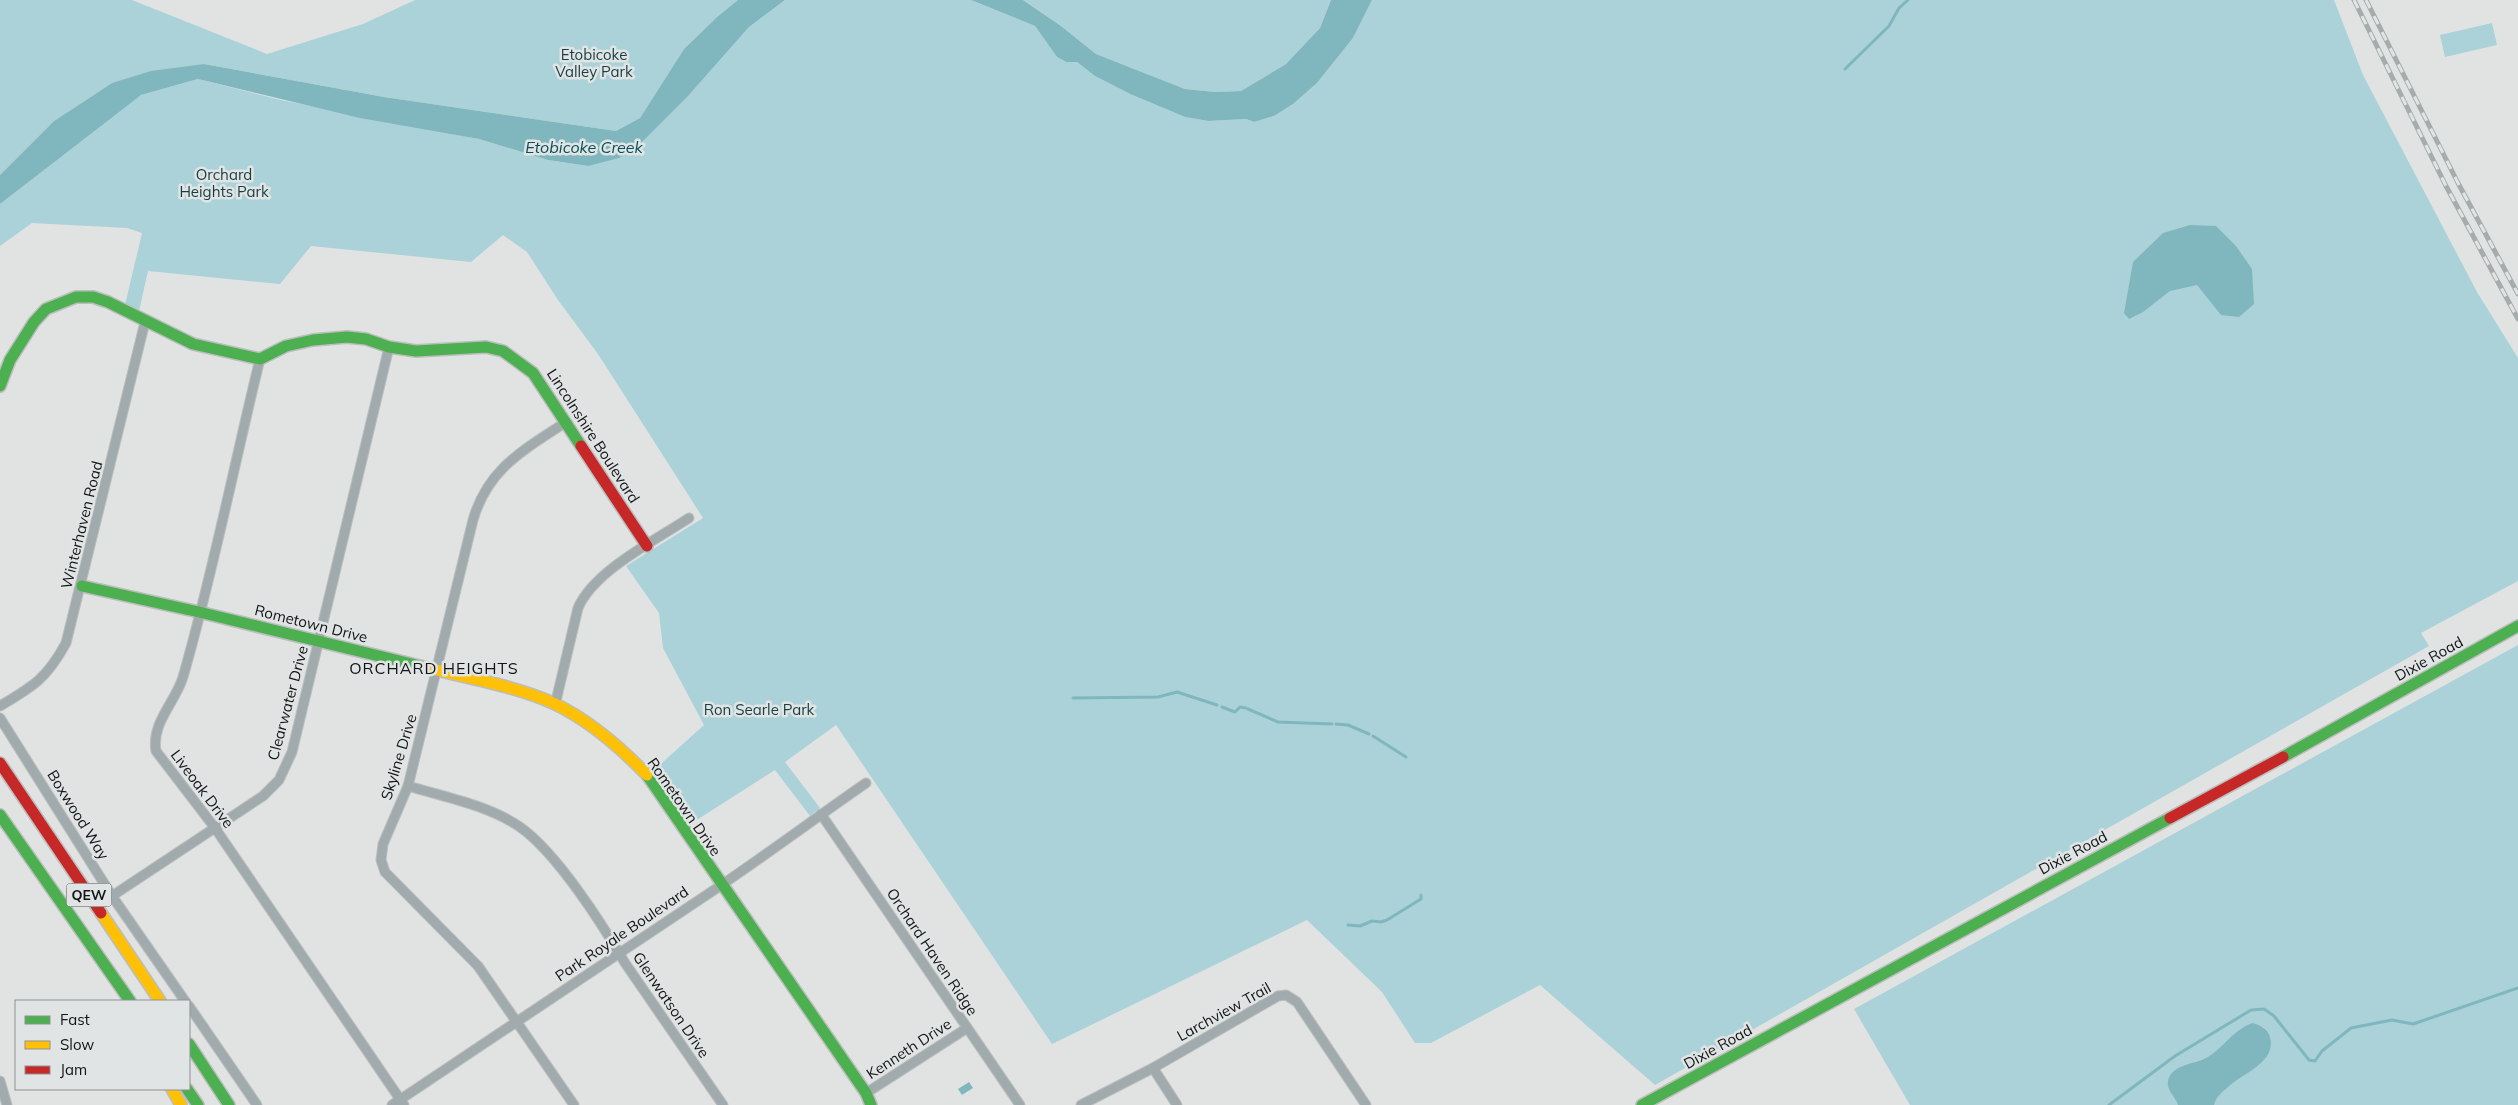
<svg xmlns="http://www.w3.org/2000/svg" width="2518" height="1105" viewBox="0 0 2518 1105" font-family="Mulish,sans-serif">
	<rect width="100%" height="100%" fill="#e1e3e3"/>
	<g fill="#abd2d8">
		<polygon points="0,0 132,0 267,54 363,24 415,0 738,0 717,17 684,49 640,118 616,131 384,97 204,64 112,83 54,121 0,175"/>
		<polygon points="785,0 971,0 1035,26 1057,57 1066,62 1077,62 1095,76 1130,94 1185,117 1208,121 1246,119 1254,122 1274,116 1293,104 1317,83 1353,38 1372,0 2334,0 2363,75 2477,292 2518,358 2518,581 2421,633 2429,646 1655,1085 1540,985 1431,1043 1415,1043 1382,992 1307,920 1052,1044 836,725 785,762 820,808 810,816 775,770 692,823 653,771 704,725 663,648 659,613 626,566 703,518 598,354 558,300 527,252 503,235 471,262 311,246 280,284 148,271 139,311 125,305 142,233 127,228 32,223 0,246 0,204 121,109 141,95 198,79 281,100 479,139 548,160 588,166 689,95 749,27"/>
		<polygon points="1023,0 1331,0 1320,28 1286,64 1241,91 1215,92 1185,89 1096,54 1061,26"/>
		<polygon points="2492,23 2497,45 2445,57 2440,35"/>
		<polygon points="2518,645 2518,1105 1910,1105 1854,1009"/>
	</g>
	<g fill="#80b7bf">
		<polygon points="738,0 785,0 749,27 689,95 642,142 619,158 588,166 548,160 479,139 360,118 198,79 141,95 0,204 0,175 54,121 112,83 151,71 204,64 384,97 616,131 640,118 684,49 717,17"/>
		<polygon points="971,0 1023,0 1061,26 1096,54 1185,89 1215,92 1241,91 1286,64 1320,28 1331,0 1372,0 1353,38 1317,83 1293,104 1274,116 1254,122 1246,119 1208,121 1185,117 1130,94 1095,76 1077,62 1066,62 1057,57 1035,26"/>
		<polygon points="2190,225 2216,226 2236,246 2252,269 2254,304 2239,317 2221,315 2197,285 2170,291 2143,312 2129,319 2124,313 2133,262 2163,233"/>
		<path d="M2252 1023C2260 1025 2267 1028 2270 1037 2277 1063 2242 1073 2228 1087 2222 1092 2216 1097 2214 1105H2178C2176 1097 2166 1090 2168 1081 2171 1066 2191 1064 2202 1060 2221 1052 2231 1031 2252 1023Z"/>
		<polygon points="969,1082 973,1088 962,1095 958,1089"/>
	</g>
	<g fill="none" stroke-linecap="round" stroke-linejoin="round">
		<g stroke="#80b7bf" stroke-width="3">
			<polyline points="1845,69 1889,26 1899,8 1908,0"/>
			<polyline points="1073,698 1158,697 1177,692 1217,705"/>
			<polyline points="1222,707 1235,712 1240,707 1246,708"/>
			<polyline points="1248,709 1278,722 1332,724"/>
			<polyline points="1336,724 1348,725 1369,734"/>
			<polyline points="1373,736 1406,757"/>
			<polyline points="1348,925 1360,926 1372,921 1381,922 1387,920 1421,899 1421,895"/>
			<polyline points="2109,1105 2175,1056 2251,1010 2264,1009 2274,1016 2309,1060 2315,1061 2322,1051 2351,1028 2392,1020 2413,1024 2518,988"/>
		</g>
		<defs>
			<g id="street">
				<path d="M260 359C234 465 213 573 183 677 175 703 151 723 156 751L215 828 404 1105"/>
				<path d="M566 422C524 450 488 468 473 520L408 786 383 844 381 860 385 872 478 966 574 1105"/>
				<path d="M555 705 578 608C594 571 654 541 689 518"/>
				<path d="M0 706C34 686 47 678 66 643L145 322"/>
				<polyline points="0,718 112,896 185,1001"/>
				<path d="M408 786C445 797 488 805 520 827 557 853 602 924 625 963L723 1105"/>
				<polyline points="821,814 1020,1105"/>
				<polyline points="112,896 263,796 279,780 292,752 389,347"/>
				<polyline points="189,1006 257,1105"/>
				<polyline points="1153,1068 1177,1105"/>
				<polyline points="0,1081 7,1105"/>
				<polyline points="866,1093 967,1028"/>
				<path d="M392 1105C501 1031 611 959 720 886 770 852 817 817 866 783"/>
				<polyline points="1081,1105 1153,1068 1278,996 1286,995 1297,1002 1366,1105"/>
			</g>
			<g id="fast">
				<polyline points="0,386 10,360 34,322 46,309 76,297 93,297 108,302 193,344 260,359 286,346 313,340 347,337 366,339 389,347 416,351 486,347 503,351 533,373 581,446"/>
				<polyline points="82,586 199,612 424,667"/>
				<polyline points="2283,757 2518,626"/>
				<polyline points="647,775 866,1093 871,1105"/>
				<polyline points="0,815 130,1001"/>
				<polyline points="189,1044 229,1105"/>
				<polyline points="187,1089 198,1105"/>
				<polyline points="1642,1105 2170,818"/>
			</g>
			<g id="slow">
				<path d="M424 667C467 678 512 685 553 703 589 720 620 747 647 775"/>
				<polyline points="101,913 160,1001"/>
				<polyline points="172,1089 181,1105"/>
			</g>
			<g id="jam">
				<polyline points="581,446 647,546"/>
				<polyline points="0,763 101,913"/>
				<polyline points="2170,818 2283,757"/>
			</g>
		</defs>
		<use href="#street" stroke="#bcbebe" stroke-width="11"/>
		<use href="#fast" stroke="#bcbebe" stroke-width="14"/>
		<use href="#slow" stroke="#bcbebe" stroke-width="14"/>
		<use href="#jam" stroke="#bcbebe" stroke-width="14"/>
		<use href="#street" stroke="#a1abad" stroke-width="9"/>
		<use href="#fast" stroke="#4caf50" stroke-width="11"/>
		<use href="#slow" stroke="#ffc107" stroke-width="11"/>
		<use href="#jam" stroke="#c62828" stroke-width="11"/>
		<defs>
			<g id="rail">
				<polyline points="2354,0 2446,186 2518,319"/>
				<polyline points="2366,0 2458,183 2518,294"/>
			</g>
		</defs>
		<use href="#rail" stroke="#a6acac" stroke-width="5"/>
		<use href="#rail" stroke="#e0e4e4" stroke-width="3" stroke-dasharray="9" stroke-linecap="butt"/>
	</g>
	<g text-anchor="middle" stroke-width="5" stroke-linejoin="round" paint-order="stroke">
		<rect fill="#e0e4e4" stroke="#505252" stroke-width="1" x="66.5" y="883.5" width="45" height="23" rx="4"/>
		<g font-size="14" font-weight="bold" fill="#131414">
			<text x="89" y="900">QEW</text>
		</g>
		<g font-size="15" fill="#183e43" stroke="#e0e4e4">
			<text x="594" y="60">Etobicoke<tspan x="594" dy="17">Valley Park</tspan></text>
			<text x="224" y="180">Orchard<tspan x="224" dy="17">Heights Park</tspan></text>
			<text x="759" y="715">Ron Searle Park</text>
		</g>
		<g font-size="15" fill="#131414" stroke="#e0e4e4">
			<text transform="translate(593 436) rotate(57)" y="5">Lincolnshire Boulevard</text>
			<text transform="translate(82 525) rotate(-76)" y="5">Winterhaven Road</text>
			<text transform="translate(311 624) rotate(14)" y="5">Rometown Drive</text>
			<text transform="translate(2429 659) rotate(-29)" y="5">Dixie Road</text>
			<text transform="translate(288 703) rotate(-75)" y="5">Clearwater Drive</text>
			<text transform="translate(399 757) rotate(-73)" y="5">Skyline Drive</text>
			<text transform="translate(202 789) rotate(53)" y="5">Liveoak Drive</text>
			<text transform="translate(684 807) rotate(55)" y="5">Rometown Drive</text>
			<text transform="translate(78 815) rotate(58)" y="5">Boxwood Way</text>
			<text transform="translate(2073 853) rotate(-28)" y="5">Dixie Road</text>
			<text transform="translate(622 934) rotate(-34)" y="5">Park Royale Boulevard</text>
			<text transform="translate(932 952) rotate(56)" y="5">Orchard Haven Ridge</text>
			<text transform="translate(671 1005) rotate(56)" y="5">Glenwatson Drive</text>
			<text transform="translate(1224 1012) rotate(-29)" y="5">Larchview Trail</text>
			<text transform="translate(1718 1047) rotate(-29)" y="5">Dixie Road</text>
			<text transform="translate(909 1049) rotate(-33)" y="5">Kenneth Drive</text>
		</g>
		<g font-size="16" font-style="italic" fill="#075058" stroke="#e0e4e4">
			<text x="584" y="153">Etobicoke Creek</text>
		</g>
		<g font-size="16" letter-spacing="1" fill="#131414" stroke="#e0e4e4">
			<text x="434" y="674">ORCHARD HEIGHTS</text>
		</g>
	</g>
	<rect x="15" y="1000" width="175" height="90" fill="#e0e4e4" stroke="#8e9191"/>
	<rect x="25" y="1016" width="25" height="8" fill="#4caf50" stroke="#8e9191"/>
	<text x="60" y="1025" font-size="15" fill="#131414">Fast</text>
	<rect x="25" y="1041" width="25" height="8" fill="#ffc107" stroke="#8e9191"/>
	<text x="60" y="1050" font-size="15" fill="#131414">Slow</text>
	<rect x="25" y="1066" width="25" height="8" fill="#c62828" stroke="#8e9191"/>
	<text x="60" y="1075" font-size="15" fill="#131414">Jam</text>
</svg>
